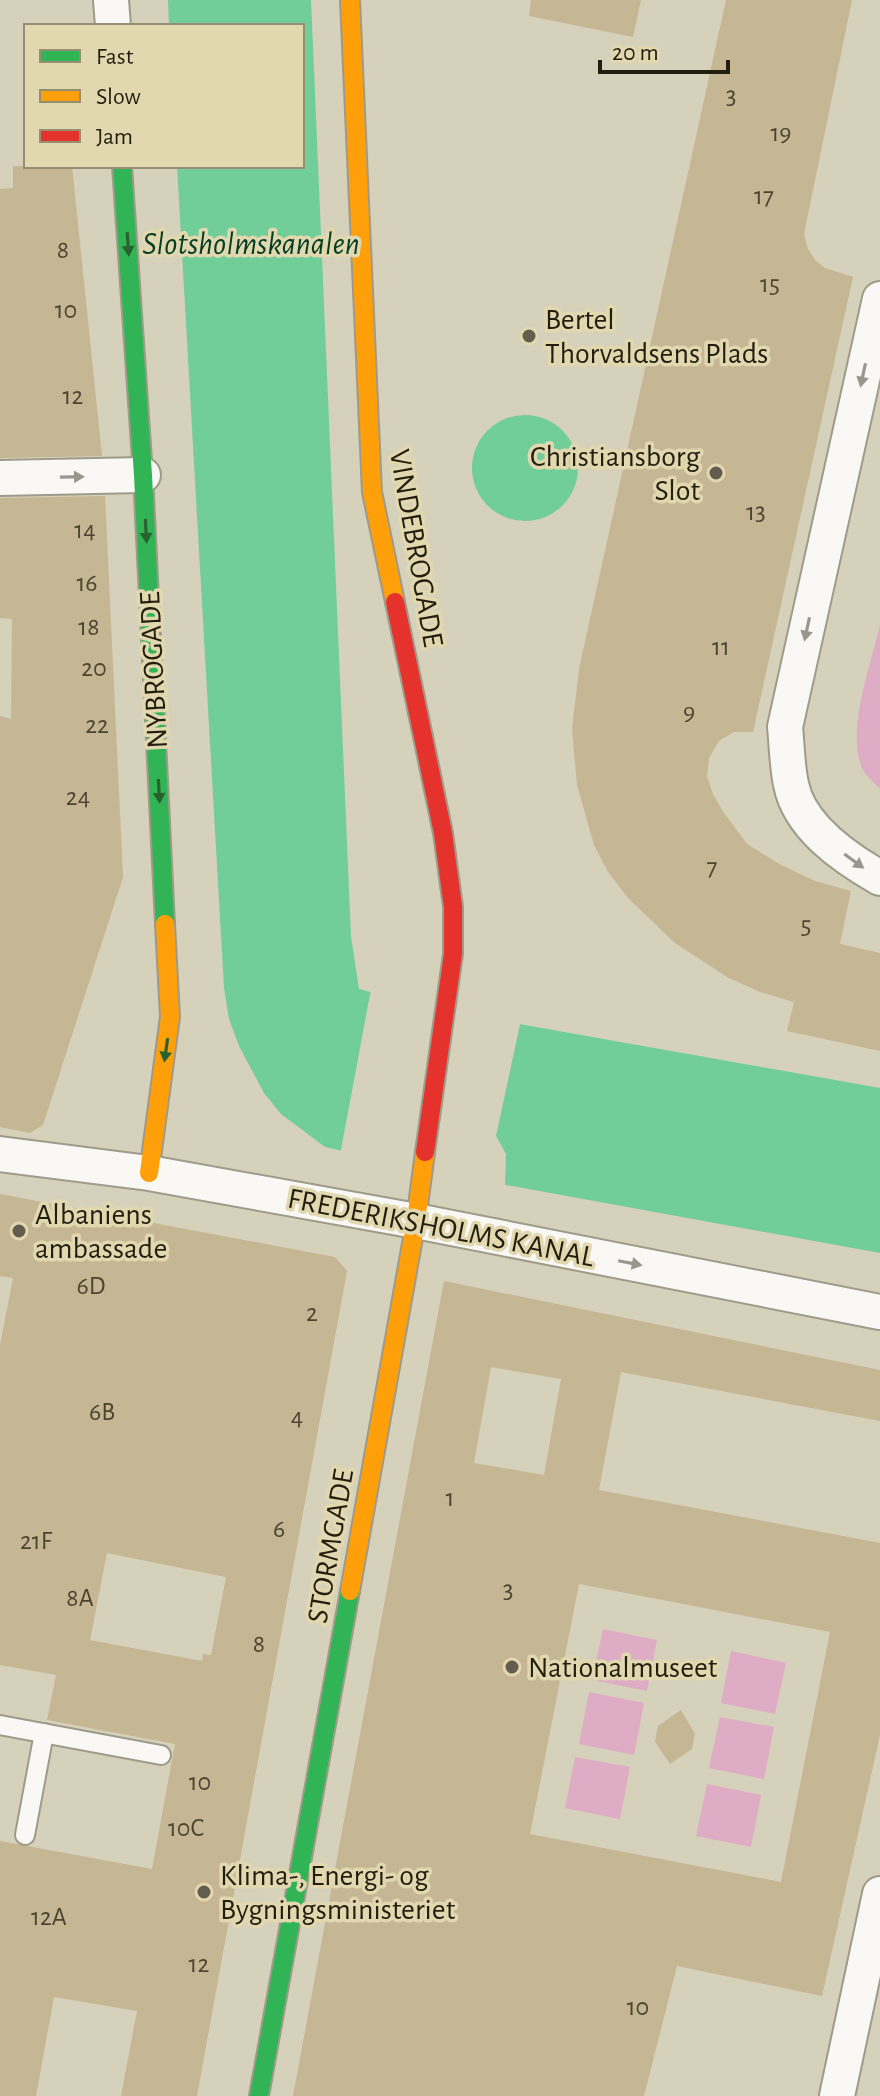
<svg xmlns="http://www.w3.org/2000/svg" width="880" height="2096" viewBox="0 0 880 2096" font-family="'Alegreya Sans',sans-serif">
	<rect width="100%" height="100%" fill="#d6d1bb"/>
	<g fill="#dfacc5">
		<path d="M880 625V789C875 783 867 777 863 770 845 733 871 664 880 625Z"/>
		<polygon points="603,1629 657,1640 647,1691 592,1680"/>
		<polygon points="731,1651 786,1663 775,1714 721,1703"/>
		<polygon points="589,1692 644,1703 634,1755 579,1744"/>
		<polygon points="720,1717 774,1727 764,1779 709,1768"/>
		<polygon points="575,1757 630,1767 620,1819 565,1808"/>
		<polygon points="707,1784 761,1795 751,1847 696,1836"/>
	</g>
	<g fill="#71ce98">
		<polygon points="168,0 311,0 351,937 359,989 441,1010 880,1088 880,1253 424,1170 325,1147 281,1114 264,1093 239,1046 229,1019 224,988 177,166 302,166 302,26 169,26"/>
		<circle cx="525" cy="468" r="53"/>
	</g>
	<polygon fill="#d6d1bb" points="371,989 442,1006 521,1020 496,1136 506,1154 505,1188 340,1155"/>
	<g fill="#c5b694" fill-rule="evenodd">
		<polygon points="531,0 641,0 633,37 529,16"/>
		<polygon points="726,0 852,0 804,234 808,249 816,261 825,268 853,277 753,732 734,732 719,741 709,758 707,776 713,794 722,810 747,844 781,865 815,881 851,891 840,944 880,953 880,1051 787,1031 794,1002 760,992 727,977 675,943 628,898 608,872 594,845 577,785 572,729 579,669"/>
		<polygon points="13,166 72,166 102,456 0,458 0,189 13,188"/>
		<polygon points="105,496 123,877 43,1125 30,1133 0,1127 0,716 11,719 12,619 0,618 0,498"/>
		<path d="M0 1194 335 1257 347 1271 197 2096H121L137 2011 54 1997 36 2096H0V1841L152 1869 175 1744 47 1720 56 1675 0 1665V1345L13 1278 0 1276ZM107 1553 226 1577 211 1655 203 1654 202 1661 90 1640Z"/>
		<path d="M444 1281 880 1370V1421L621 1372 599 1490 880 1543V1735L822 1996 677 1966 644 2096H293ZM491 1367 561 1379 544 1475 474 1463ZM579 1584 830 1632 781 1882 530 1834Z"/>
		<polygon points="681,1710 695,1734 692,1749 670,1764 655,1742 658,1726"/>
	</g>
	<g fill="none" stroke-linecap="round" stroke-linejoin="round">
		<defs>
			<g id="lane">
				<polyline points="0,1725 161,1755"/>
				<polyline points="25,1835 44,1733"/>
			</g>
			<g id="street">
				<polyline points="111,0 113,26"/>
				<path d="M880 299 785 727C787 746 787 766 791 784 799 827 845 858 880 878"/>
				<polyline points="0,478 143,475"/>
				<polyline points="0,1154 149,1173 416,1221 880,1312"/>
				<polyline points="837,2096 880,1894"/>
			</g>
			<g id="fast">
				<polyline points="122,166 143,475 165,924"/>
				<polyline points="259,2096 350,1591"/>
			</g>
			<g id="slow">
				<polyline points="350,0 372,492 395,602"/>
				<polyline points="149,1173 170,1017 165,924"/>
				<polyline points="350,1591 416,1221 425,1152"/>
			</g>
			<polyline id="jam" points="395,602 443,833 453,907 453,954 425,1152"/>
		</defs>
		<use href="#lane" stroke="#9f9b8a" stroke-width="22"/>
		<use href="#street" stroke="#9f9b8a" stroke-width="38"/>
		<use href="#fast" stroke="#9f9b8a" stroke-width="22"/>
		<use href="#slow" stroke="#9f9b8a" stroke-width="22"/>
		<use href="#jam" stroke="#9f9b8a" stroke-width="22"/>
		<use href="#lane" stroke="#f9f8f5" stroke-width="18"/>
		<use href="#street" stroke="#f9f8f5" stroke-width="34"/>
		<use href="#fast" stroke="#30b455" stroke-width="18"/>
		<use href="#slow" stroke="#ff9f0a" stroke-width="18"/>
		<use href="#jam" stroke="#e5322d" stroke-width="18"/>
	</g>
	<defs><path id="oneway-solid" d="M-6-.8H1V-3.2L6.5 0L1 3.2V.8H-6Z" transform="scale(2)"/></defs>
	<g fill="#29622f">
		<use href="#oneway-solid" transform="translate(128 244) rotate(86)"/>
		<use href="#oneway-solid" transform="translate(146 531) rotate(87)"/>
		<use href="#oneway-solid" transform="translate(159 791) rotate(87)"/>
		<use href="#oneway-solid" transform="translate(166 1050) rotate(98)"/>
	</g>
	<g fill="#99968e">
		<use href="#oneway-solid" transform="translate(863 375) rotate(102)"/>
		<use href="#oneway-solid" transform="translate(72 477) rotate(-1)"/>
		<use href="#oneway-solid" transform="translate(807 629) rotate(102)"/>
		<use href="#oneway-solid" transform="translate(854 861) rotate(36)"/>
		<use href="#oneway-solid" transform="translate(630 1263) rotate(11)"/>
	</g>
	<g fill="#625d4c" stroke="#e1d8b0" stroke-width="3">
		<circle cx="529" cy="336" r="8"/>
		<circle cx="716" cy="473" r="8"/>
		<circle cx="19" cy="1231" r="8"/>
		<circle cx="512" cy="1667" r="8"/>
		<circle cx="204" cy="1892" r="8"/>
	</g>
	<g text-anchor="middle" stroke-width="7" stroke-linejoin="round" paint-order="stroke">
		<g font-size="26" fill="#4c4531">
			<text x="731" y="104">3</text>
			<text x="781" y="141">19</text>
			<text x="764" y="204">17</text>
			<text x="63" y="258">8</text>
			<text x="770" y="292">15</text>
			<text x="66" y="318">10</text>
			<text x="73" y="404">12</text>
			<text x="756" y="520">13</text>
			<text x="85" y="538">14</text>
			<text x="87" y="591">16</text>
			<text x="89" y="635">18</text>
			<text x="721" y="655">11</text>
			<text x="94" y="676">20</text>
			<text x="689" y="720">9</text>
			<text x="97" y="733">22</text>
			<text x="78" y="805">24</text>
			<text x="712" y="875">7</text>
			<text x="806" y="933">5</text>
			<text x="91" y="1294">6D</text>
			<text x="312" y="1321">2</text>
			<text x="102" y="1420">6B</text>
			<text x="297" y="1425">4</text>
			<text x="450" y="1506">1</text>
			<text x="279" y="1537">6</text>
			<text x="36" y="1549">21F</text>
			<text x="508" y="1598">3</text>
			<text x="80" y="1606">8A</text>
			<text x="259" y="1652">8</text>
			<text x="200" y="1790">10</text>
			<text x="186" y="1836">10C</text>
			<text x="49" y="1925">12A</text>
			<text x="199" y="1972">12</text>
			<text x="638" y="2015">10</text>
		</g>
		<g font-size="30" fill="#231f10" stroke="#e1d8b0" text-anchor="start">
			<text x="545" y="329">Bertel<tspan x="545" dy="34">Thorvaldsens Plads</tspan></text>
			<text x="700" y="466" text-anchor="end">Christiansborg<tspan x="700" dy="34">Slot</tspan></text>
			<text x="35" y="1224">Albaniens<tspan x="35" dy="34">ambassade</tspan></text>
			<text x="528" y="1677">Nationalmuseet</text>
			<text x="220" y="1885">Klima-, Energi- og<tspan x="220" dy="34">Bygningsministeriet</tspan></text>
		</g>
		<g font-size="30" fill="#231f10" stroke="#e1d8b0">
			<text transform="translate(417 548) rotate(80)" y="10">VINDEBROGADE</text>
			<text transform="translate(153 670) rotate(-93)" y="10">NYBROGADE</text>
			<text transform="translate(441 1227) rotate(11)" y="10">FREDERIKSHOLMS KANAL</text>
			<text transform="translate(330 1546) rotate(-80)" y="10">STORMGADE</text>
		</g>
		<g font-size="32" font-style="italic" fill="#043e24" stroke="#e1d8b0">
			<text x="251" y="254">Slotsholmskanalen</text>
		</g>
	</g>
	<rect x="24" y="24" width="280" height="144" fill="#e1d8b0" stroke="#958e70" stroke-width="2"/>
	<rect x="40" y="50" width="40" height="12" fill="#30b455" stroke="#958e70" stroke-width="2"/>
	<text x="96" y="64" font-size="24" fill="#231f10">Fast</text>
	<rect x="40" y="90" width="40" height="12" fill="#ff9f0a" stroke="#958e70" stroke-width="2"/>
	<text x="96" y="104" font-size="24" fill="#231f10">Slow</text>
	<rect x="40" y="130" width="40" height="12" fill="#e5322d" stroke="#958e70" stroke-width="2"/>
	<text x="96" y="144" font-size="24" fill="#231f10">Jam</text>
	<path d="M600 60v12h128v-12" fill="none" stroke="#231f10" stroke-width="4"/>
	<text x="612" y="60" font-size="24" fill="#231f10" stroke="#e1d8b0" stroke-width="6" paint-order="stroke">20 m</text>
</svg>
